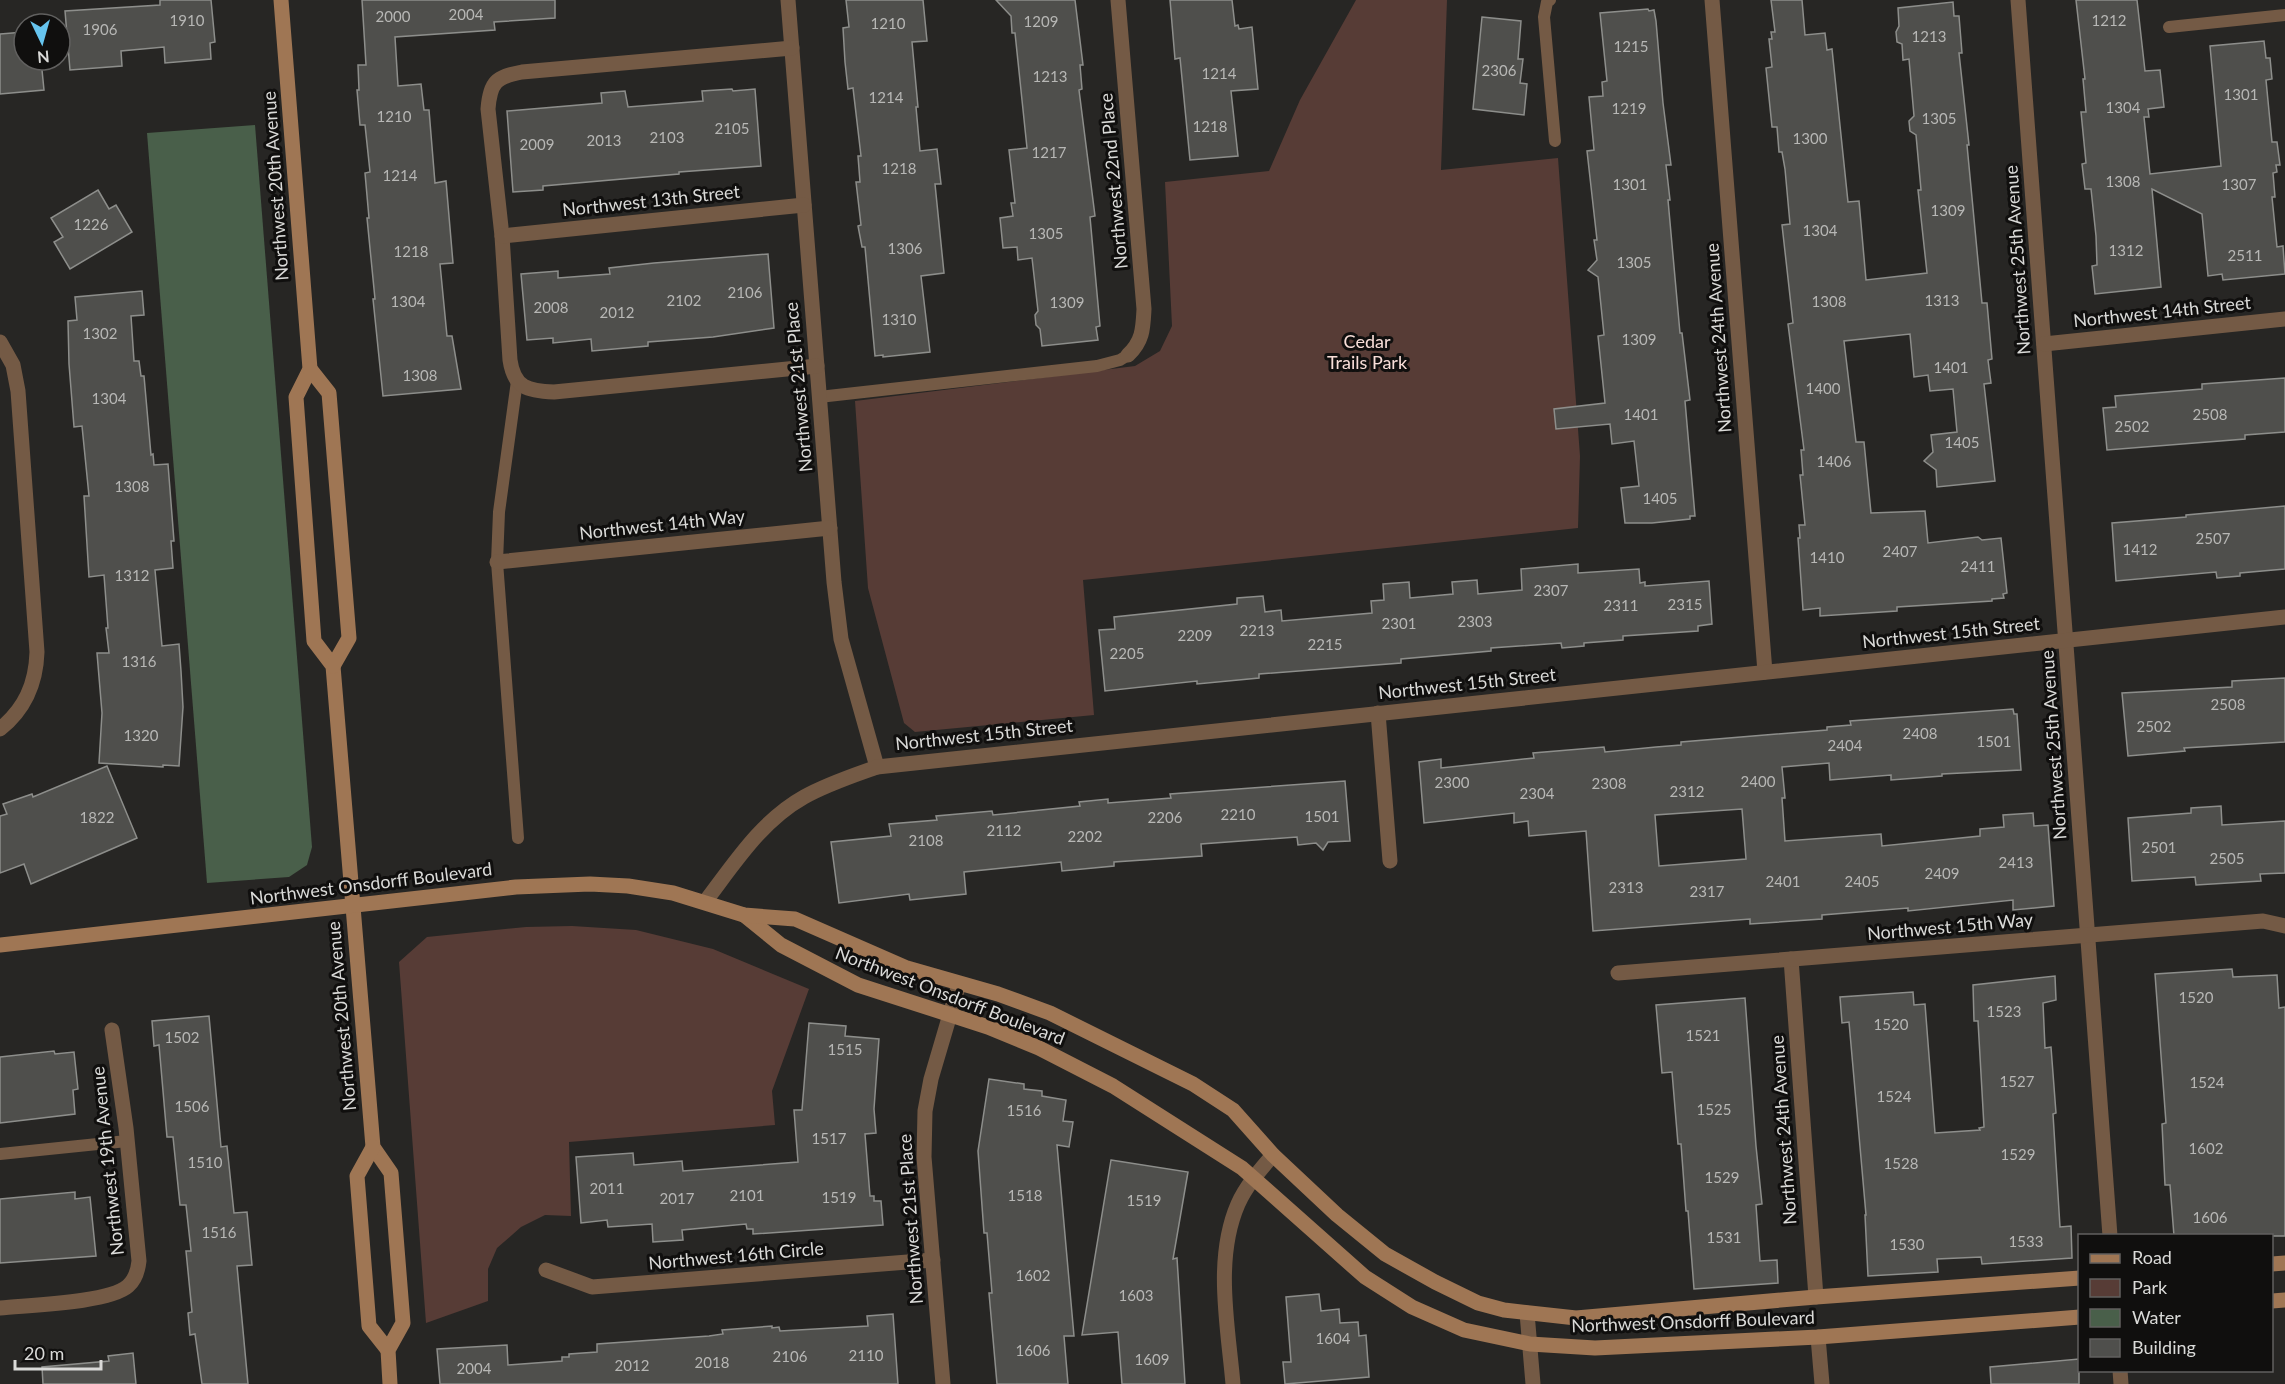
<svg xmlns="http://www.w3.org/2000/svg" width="2285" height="1384" viewBox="0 0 2285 1384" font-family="Lato,sans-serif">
	<rect width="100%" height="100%" fill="#272624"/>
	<g fill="#573c36">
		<polygon points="1356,0 1447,0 1441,170 1558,158 1580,456 1578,528 1083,580 1094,715 915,732 904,723 868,588 855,401 1135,366 1160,351 1172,326 1165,182 1269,171 1300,100"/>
		<polygon points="572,926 636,930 713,949 809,989 772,1091 775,1125 569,1142 571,1216 545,1215 521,1227 497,1248 488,1269 488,1301 426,1323 399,962 427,937 526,927"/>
	</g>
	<polygon fill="#495f4a" points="255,125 312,847 307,865 289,877 207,883 147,133"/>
	<g fill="#4f4f4c" stroke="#8d8e8b" stroke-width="1.5" fill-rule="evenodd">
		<polygon points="160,0 211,0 215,42 210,43 211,59 165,63 164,47 121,51 122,66 70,70 65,11 160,5"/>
		<polygon points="362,0 555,0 555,18 494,22 495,30 395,37 398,86 421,84 424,110 429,110 435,183 446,181 453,263 440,264 447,336 452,336 461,389 383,396 373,299 375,299 367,218 369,218 365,173 370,172 365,125 360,125 357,90 359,90 358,65 366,65"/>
		<polygon points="846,0 923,0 927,41 912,42 918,107 916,107 920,151 937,149 941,184 935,184 944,273 921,276 930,352 883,357 883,355 875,356 865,247 862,247 858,226 861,225 856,182 860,182 858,156 861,156 853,88 848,89 845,62 843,28 849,27"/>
		<polygon points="996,0 1075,0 1083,65 1080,65 1082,89 1079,90 1095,216 1090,217 1100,326 1096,327 1098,340 1042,346 1040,329 1036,325 1035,315 1038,311 1032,258 1018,260 1017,247 1003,248 1000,218 1013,216 1011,203 1015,203 1009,150 1027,148 1015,33 1012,33 1011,16"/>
		<polygon points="1170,0 1232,0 1235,26 1238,25 1239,29 1252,27 1258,89 1231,91 1238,156 1190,160 1180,58 1175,59"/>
		<polygon points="1771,0 1802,0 1805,35 1825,33 1827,50 1832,49 1848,202 1859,201 1866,280 1927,273 1918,190 1921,190 1916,135 1910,131 1909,121 1914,116 1909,59 1903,60 1902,44 1897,42 1896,32 1899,26 1898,8 1953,2 1954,16 1959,16 1962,53 1959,53 1969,145 1967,145 1982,303 1987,303 1992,359 1988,360 1991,383 1984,384 1995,481 1937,487 1936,470 1924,461 1933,452 1931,435 1957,432 1953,389 1930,391 1928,375 1914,377 1910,334 1844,341 1856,442 1864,442 1871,513 1925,511 1928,543 1978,537 1982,540 2001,538 2007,593 2003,594 2004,598 1992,599 1992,601 1897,607 1897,611 1820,616 1820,608 1803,610 1798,538 1800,538 1799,525 1805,525 1800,475 1803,475 1801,450 1804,450 1788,324 1793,323 1782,225 1790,224 1785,169 1782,152 1779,152 1777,127 1772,127 1766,68 1772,67 1769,39 1772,39 1771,32 1775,32"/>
		<polygon points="2076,0 2137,0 2145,71 2160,70 2164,107 2148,109 2149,117 2144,117 2150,174 2221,166 2210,46 2264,41 2266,58 2270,58 2272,79 2266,80 2272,142 2277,142 2280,165 2276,165 2277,172 2273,173 2275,197 2272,197 2277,247 2283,246 2285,274 2223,280 2222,274 2208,276 2202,214 2152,189 2161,287 2095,294 2092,266 2097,265 2096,236 2091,189 2085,189 2082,164 2086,163 2081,112 2086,112 2083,79 2085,79"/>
		<polygon points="1648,9 1649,11 1654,10 1656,21 1663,103 1671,165 1666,165 1670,200 1668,200 1680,333 1682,333 1690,400 1685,401 1695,516 1690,516 1690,519 1652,523 1625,523 1621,488 1639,486 1634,441 1612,444 1610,424 1556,429 1554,409 1605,403 1598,336 1604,335 1598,277 1588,270 1597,260 1594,240 1597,240 1587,151 1594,150 1589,97 1603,96 1602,82 1607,81 1600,13"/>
		<polygon points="1482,17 1521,21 1518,59 1523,59 1520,83 1527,84 1524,115 1473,109"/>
		<polygon points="24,32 24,60 41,60 44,90 0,94 0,34"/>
		<polygon points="732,89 733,91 755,89 761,166 679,172 679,174 543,186 543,190 513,192 507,111 602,103 601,93 625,91 628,107 703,101 702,91"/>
		<polygon points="98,190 109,209 116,205 132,232 70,269 54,242 63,237 51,218"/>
		<polygon points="768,254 774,328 713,337 648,342 648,346 592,351 591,339 553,343 553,338 527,340 521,274 558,271 558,278 610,274 609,268 654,263"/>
		<polygon points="142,291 144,315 131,316 134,361 139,361 141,376 144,376 151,455 153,454 154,465 168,464 174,541 171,541 173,568 155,570 159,613 162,646 179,644 181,671 183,707 179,766 163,765 163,767 99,763 102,713 97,653 109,653 106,628 108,628 104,575 89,577 84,496 89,496 82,426 74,427 69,364 68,321 77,320 75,297"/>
		<polygon points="2285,378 2285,432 2245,435 2245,439 2107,450 2103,408 2116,407 2115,396 2202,389 2202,384"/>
		<polygon points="2285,506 2285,569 2240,573 2240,576 2217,578 2216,572 2116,581 2112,523 2186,517 2186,515"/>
		<polygon points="1578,564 1578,573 1639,569 1640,583 1645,582 1645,586 1709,581 1712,624 1698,626 1698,631 1623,636 1623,640 1584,643 1584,646 1562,648 1561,643 1491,648 1491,651 1401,659 1401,663 1259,674 1259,678 1197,684 1197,681 1105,691 1099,630 1115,629 1114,617 1237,604 1237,598 1263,596 1265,612 1281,610 1282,621 1372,613 1371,601 1384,600 1383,584 1409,582 1410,598 1453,594 1452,582 1477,580 1478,594 1522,590 1521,569"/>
		<polygon points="2285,678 2285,742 2184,748 2185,751 2128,756 2122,693 2232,687 2232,681"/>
		<path d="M2013 709 2014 714H2017L2021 770 1942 774V776L1891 780V775L1830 780 1829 763 1782 767 1785 798H1782L1785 841 1881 834 1882 846 1980 836V829L2004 827 2003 815 2033 813 2034 826 2048 825 2054 906 2013 910V900L1908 911V908L1822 915V919L1750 924V919L1593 931 1586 831 1529 836 1528 821 1514 823V813L1424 823 1419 762 1441 759V768L1534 758 1533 753 1604 747 1605 752 1656 747 1681 745V742L1827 730V727L1851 725 1850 721ZM1742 809 1746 859 1659 866 1655 815Z"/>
		<polygon points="107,766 137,838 31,884 24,864 0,873 0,816 7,814 3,804 32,794 33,797"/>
		<polygon points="1345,781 1350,841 1328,842 1323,850 1316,843 1298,845 1297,837 1201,844 1202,856 1114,862 1114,866 1062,871 1061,862 964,872 966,894 910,900 909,894 839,903 831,842 891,836 889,824 937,820 936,816 992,811 993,815 1080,806 1079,802 1108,799 1108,803 1171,798 1170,794"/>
		<polygon points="2221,806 2222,825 2285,821 2285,873 2260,874 2261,881 2196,885 2195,877 2132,881 2128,818 2191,813 2191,808"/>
		<polygon points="2232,969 2233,977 2277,975 2279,1008 2285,1007 2285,1236 2174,1236 2170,1185 2165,1185 2162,1124 2166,1123 2155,974"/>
		<polygon points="2055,976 2056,1000 2043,1003 2045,1048 2051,1047 2056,1113 2053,1114 2060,1227 2071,1226 2072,1258 1982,1264 1981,1257 1937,1259 1938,1272 1868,1276 1865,1215 1866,1215 1849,1022 1842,1023 1840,997 1913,992 1914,1005 1925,1004 1935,1133 1980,1130 1979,1128 1984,1127 1978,1021 1974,1021 1973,985"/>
		<polygon points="1745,998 1756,1146 1762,1204 1756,1205 1760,1261 1777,1260 1778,1283 1694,1289 1688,1211 1686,1211 1681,1144 1678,1144 1672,1072 1662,1073 1656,1005"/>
		<polygon points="209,1016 221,1147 227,1146 234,1213 247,1212 252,1265 237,1266 248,1384 202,1384 195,1334 190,1335 188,1313 192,1312 186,1251 191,1251 186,1205 180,1205 173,1137 167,1137 159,1045 154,1046 152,1021"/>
		<polygon points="809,1023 846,1026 845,1036 879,1039 874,1109 876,1133 865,1134 870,1196 874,1196 874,1201 881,1201 883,1225 753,1234 753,1229 747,1229 746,1224 682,1230 683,1240 653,1242 652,1224 608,1227 607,1220 581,1223 576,1157 633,1153 634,1165 682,1161 683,1171 798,1162 794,1110 802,1110"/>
		<polygon points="54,1051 55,1054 74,1052 78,1089 73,1090 75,1114 0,1123 0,1057"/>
		<polygon points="989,1079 1024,1084 1024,1089 1042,1091 1042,1096 1066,1100 1063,1121 1073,1122 1069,1147 1057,1145 1074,1336 1064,1336 1068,1384 997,1384 989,1293 992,1293 987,1233 984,1233 978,1151"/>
		<polygon points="1111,1160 1188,1172 1173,1259 1177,1258 1185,1384 1122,1384 1118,1332 1082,1335"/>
		<polygon points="75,1192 75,1199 90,1197 96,1256 0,1263 0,1199"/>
		<polygon points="1319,1294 1321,1311 1339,1309 1340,1323 1358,1322 1359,1336 1366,1335 1369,1377 1285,1384 1283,1362 1291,1362 1286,1297"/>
		<polygon points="893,1314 898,1384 440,1384 437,1349 507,1345 508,1365 562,1361 562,1357 569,1357 569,1354 597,1352 597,1344 709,1336 723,1334 722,1330 772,1326 772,1328 779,1327 780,1331 868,1326 867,1316"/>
		<polygon points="133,1353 136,1384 43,1384 42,1367 109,1361 108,1356"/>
		<polygon points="2079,1359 2079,1384 1991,1384 1990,1367"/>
	</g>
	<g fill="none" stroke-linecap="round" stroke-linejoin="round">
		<g stroke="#745a45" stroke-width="12">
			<polyline points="1550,0 1547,2 1544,17 1555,141"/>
			<polyline points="2169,27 2285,15"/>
			<polyline points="517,381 499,512 497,562 518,838"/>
			<polyline points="819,397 1097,366 1120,360 1128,355"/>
			<polyline points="0,1154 127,1141"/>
		</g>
		<g stroke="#745a45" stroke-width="15">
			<polyline points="788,0 834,582 841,639 877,767"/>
			<path d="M1118 0 1144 309C1143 328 1143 341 1128 355"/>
			<polyline points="1712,0 1765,672"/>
			<polyline points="2018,0 2110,1236"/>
			<path d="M792 48 522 72C496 77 490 82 488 109L502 236 510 360C514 388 528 391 554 392L817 366"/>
			<polyline points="502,236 804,205"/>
			<path d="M0 342 13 365 18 391 37 652C36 684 25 709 0 729"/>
			<polyline points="2044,344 2285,319"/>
			<polyline points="497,562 830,528"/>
			<polyline points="1378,713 1390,861"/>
			<path d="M705 902C734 864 761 821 804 797 827 784 852 776 877 767L2285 617"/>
			<polyline points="1791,959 1816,1297"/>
			<polyline points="1618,973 2263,921 2285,926"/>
			<polyline points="546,1270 592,1287 933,1260"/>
			<path d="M0 1308C28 1305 109 1303 128 1286 136 1279 138 1270 139 1261L126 1128 112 1030"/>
			<polyline points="1527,1313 1533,1384"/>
			<polyline points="1818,1337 1822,1384"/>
			<polyline points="2120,1370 2121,1384"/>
			<polyline points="943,1384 924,1157 925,1111 931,1079 959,984"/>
			<path d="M1233 1384C1228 1326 1214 1259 1238 1204 1246 1186 1260 1170 1273 1155"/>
		</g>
		<g stroke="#9f7654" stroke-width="15">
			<polyline points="281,0 310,369 296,397 314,641 333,666 373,1147 391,1173 403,1323 388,1350 390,1384"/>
			<polyline points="310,369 329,393 349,638 333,666"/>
			<polyline points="744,915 781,945 858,985 988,1027 1039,1048 1113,1086 1242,1168 1365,1277 1412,1307 1464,1330 1530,1344 1595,1348 1818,1337 2080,1317"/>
			<polyline points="0,945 516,887 590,884 628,886 673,893 744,915 795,919 907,968 998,994 1050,1013 1193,1084 1233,1110 1273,1155 1337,1215 1385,1254 1435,1282 1478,1303 1504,1310 1576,1318 1816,1297 2080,1278"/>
			<polyline points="373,1147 357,1176 369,1326 388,1350"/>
			<polyline points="2272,1264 2285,1263"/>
			<polyline points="2272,1301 2285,1300"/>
		</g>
	</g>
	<g text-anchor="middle" stroke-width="6" stroke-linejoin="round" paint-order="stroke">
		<g font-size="15" fill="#b7b7b5">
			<text x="466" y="20">2004</text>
			<text x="393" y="22">2000</text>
			<text x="187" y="26">1910</text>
			<text x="2109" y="26">1212</text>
			<text x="1041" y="27">1209</text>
			<text x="888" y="29">1210</text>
			<text x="100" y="35">1906</text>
			<text x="1929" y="42">1213</text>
			<text x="1631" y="52">1215</text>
			<text x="1499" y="76">2306</text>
			<text x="1219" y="79">1214</text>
			<text x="1050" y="82">1213</text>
			<text x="2241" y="100">1301</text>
			<text x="886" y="103">1214</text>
			<text x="2123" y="113">1304</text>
			<text x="1629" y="114">1219</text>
			<text x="394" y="122">1210</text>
			<text x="1939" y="124">1305</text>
			<text x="1210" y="132">1218</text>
			<text x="732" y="134">2105</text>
			<text x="667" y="143">2103</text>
			<text x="1810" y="144">1300</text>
			<text x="604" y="146">2013</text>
			<text x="537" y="150">2009</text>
			<text x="1049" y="158">1217</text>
			<text x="899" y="174">1218</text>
			<text x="400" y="181">1214</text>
			<text x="2123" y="187">1308</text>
			<text x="1630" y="190">1301</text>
			<text x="2239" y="190">1307</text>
			<text x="1948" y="216">1309</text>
			<text x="91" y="230">1226</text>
			<text x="1820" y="236">1304</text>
			<text x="1046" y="239">1305</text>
			<text x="905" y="254">1306</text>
			<text x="2126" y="256">1312</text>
			<text x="411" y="257">1218</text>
			<text x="2245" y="261">2511</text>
			<text x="1634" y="268">1305</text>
			<text x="745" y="298">2106</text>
			<text x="684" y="306">2102</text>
			<text x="1942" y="306">1313</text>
			<text x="408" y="307">1304</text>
			<text x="1829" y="307">1308</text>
			<text x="1067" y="308">1309</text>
			<text x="551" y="313">2008</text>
			<text x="617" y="318">2012</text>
			<text x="899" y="325">1310</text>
			<text x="100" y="339">1302</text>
			<text x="1639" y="345">1309</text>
			<text x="1951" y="373">1401</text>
			<text x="420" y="381">1308</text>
			<text x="1823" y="394">1400</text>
			<text x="109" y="404">1304</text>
			<text x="1641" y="420">1401</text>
			<text x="2210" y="420">2508</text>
			<text x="2132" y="432">2502</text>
			<text x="1962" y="448">1405</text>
			<text x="1834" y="467">1406</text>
			<text x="132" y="492">1308</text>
			<text x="1660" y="504">1405</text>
			<text x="2213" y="544">2507</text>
			<text x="2140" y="555">1412</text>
			<text x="1900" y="557">2407</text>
			<text x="1827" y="563">1410</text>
			<text x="1978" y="572">2411</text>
			<text x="132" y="581">1312</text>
			<text x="1551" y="596">2307</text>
			<text x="1685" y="610">2315</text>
			<text x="1621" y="611">2311</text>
			<text x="1475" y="627">2303</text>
			<text x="1399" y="629">2301</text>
			<text x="1257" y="636">2213</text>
			<text x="1195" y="641">2209</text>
			<text x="1325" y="650">2215</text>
			<text x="1127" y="659">2205</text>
			<text x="139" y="667">1316</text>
			<text x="2228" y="710">2508</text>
			<text x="2154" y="732">2502</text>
			<text x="1920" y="739">2408</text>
			<text x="141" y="741">1320</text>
			<text x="1994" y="747">1501</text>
			<text x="1845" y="751">2404</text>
			<text x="1758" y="787">2400</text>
			<text x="1452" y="788">2300</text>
			<text x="1609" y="789">2308</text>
			<text x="1687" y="797">2312</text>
			<text x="1537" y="799">2304</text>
			<text x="1238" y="820">2210</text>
			<text x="1322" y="822">1501</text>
			<text x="97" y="823">1822</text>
			<text x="1165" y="823">2206</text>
			<text x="1004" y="836">2112</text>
			<text x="1085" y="842">2202</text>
			<text x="926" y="846">2108</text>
			<text x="2159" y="853">2501</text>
			<text x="2227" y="864">2505</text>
			<text x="2016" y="868">2413</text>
			<text x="1942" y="879">2409</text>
			<text x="1783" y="887">2401</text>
			<text x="1862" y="887">2405</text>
			<text x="1626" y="893">2313</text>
			<text x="1707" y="897">2317</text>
			<text x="2196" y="1003">1520</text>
			<text x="2004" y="1017">1523</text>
			<text x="1891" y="1030">1520</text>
			<text x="1703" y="1041">1521</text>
			<text x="182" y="1043">1502</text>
			<text x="845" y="1055">1515</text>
			<text x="2017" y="1087">1527</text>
			<text x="2207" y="1088">1524</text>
			<text x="1894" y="1102">1524</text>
			<text x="192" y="1112">1506</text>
			<text x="1714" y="1115">1525</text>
			<text x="1024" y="1116">1516</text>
			<text x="829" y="1144">1517</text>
			<text x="2206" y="1154">1602</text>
			<text x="2018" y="1160">1529</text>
			<text x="205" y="1168">1510</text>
			<text x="1901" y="1169">1528</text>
			<text x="1722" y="1183">1529</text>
			<text x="607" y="1194">2011</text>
			<text x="747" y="1201">2101</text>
			<text x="1025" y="1201">1518</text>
			<text x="839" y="1203">1519</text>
			<text x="677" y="1204">2017</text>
			<text x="1144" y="1206">1519</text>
			<text x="2210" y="1223">1606</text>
			<text x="219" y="1238">1516</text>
			<text x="1724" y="1243">1531</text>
			<text x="2026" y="1247">1533</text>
			<text x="1907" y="1250">1530</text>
			<text x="1033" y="1281">1602</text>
			<text x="1136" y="1301">1603</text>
			<text x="1333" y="1344">1604</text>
			<text x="1033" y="1356">1606</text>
			<text x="866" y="1361">2110</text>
			<text x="790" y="1362">2106</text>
			<text x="1152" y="1365">1609</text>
			<text x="712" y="1368">2018</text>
			<text x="632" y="1371">2012</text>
			<text x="474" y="1374">2004</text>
		</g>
		<g font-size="18" fill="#dadad8" stroke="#100f0e">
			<text transform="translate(1114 181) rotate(-95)" y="6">Northwest 22nd Place</text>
			<text transform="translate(276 186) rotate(-94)" y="6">Northwest 20th Avenue</text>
			<text transform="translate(651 201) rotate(-6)" y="6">Northwest 13th Street</text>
			<text transform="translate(2018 260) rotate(-94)" y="6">Northwest 25th Avenue</text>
			<text transform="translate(2162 312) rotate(-6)" y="6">Northwest 14th Street</text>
			<text transform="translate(1719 338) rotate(-94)" y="6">Northwest 24th Avenue</text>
			<text transform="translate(799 387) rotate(-95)" y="6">Northwest 21st Place</text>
			<text transform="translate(662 525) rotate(-6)" y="6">Northwest 14th Way</text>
			<text transform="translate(1951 633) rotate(-6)" y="6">Northwest 15th Street</text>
			<text transform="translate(1467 684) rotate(-6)" y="6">Northwest 15th Street</text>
			<text transform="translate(984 735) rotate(-6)" y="6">Northwest 15th Street</text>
			<text transform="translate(2054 745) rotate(-94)" y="6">Northwest 25th Avenue</text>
			<text transform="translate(371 884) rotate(-7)" y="6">Northwest Onsdorff Boulevard</text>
			<text transform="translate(1950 927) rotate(-5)" y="6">Northwest 15th Way</text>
			<text transform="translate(950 996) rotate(21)" y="6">Northwest Onsdorff Boulevard</text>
			<text transform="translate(342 1016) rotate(-95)" y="6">Northwest 20th Avenue</text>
			<text transform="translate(1784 1130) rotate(-94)" y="6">Northwest 24th Avenue</text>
			<text transform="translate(108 1161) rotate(-96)" y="6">Northwest 19th Avenue</text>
			<text transform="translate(911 1219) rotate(-94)" y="6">Northwest 21st Place</text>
			<text transform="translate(736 1256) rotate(-5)" y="6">Northwest 16th Circle</text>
			<text transform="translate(1693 1322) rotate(-2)" y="6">Northwest Onsdorff Boulevard</text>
		</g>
		<g font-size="18" fill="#f8ded8" stroke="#100f0e">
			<text x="1367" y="348">Cedar<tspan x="1367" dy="21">Trails Park</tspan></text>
		</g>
	</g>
	<rect x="2078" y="1234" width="195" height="138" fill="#100f0e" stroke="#61605f" stroke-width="1.5"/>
	<rect x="2090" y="1254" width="30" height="9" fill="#9f7654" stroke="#61605f" stroke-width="1.5"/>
	<text x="2132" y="1264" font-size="18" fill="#dadad8">Road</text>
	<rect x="2090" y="1279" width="30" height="18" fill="#573c36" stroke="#61605f" stroke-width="1.5"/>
	<text x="2132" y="1294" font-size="18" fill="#dadad8">Park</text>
	<rect x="2090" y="1309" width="30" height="18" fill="#495f4a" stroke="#61605f" stroke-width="1.5"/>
	<text x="2132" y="1324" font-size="18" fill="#dadad8">Water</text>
	<rect x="2090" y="1339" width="30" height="18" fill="#4f4f4c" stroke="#61605f" stroke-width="1.5"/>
	<text x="2132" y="1354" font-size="18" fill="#dadad8">Building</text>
	<g transform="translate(42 42) rotate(175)"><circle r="28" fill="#100f0e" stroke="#61605f" stroke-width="1.5"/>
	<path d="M0-4.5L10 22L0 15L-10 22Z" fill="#66c4ef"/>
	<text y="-9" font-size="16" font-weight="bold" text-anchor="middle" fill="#dadad8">N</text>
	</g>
	<path d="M15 1360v9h86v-9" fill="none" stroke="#dadad8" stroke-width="3"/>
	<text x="24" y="1360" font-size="18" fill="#dadad8" stroke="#100f0e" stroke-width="4.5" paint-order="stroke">20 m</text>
</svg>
